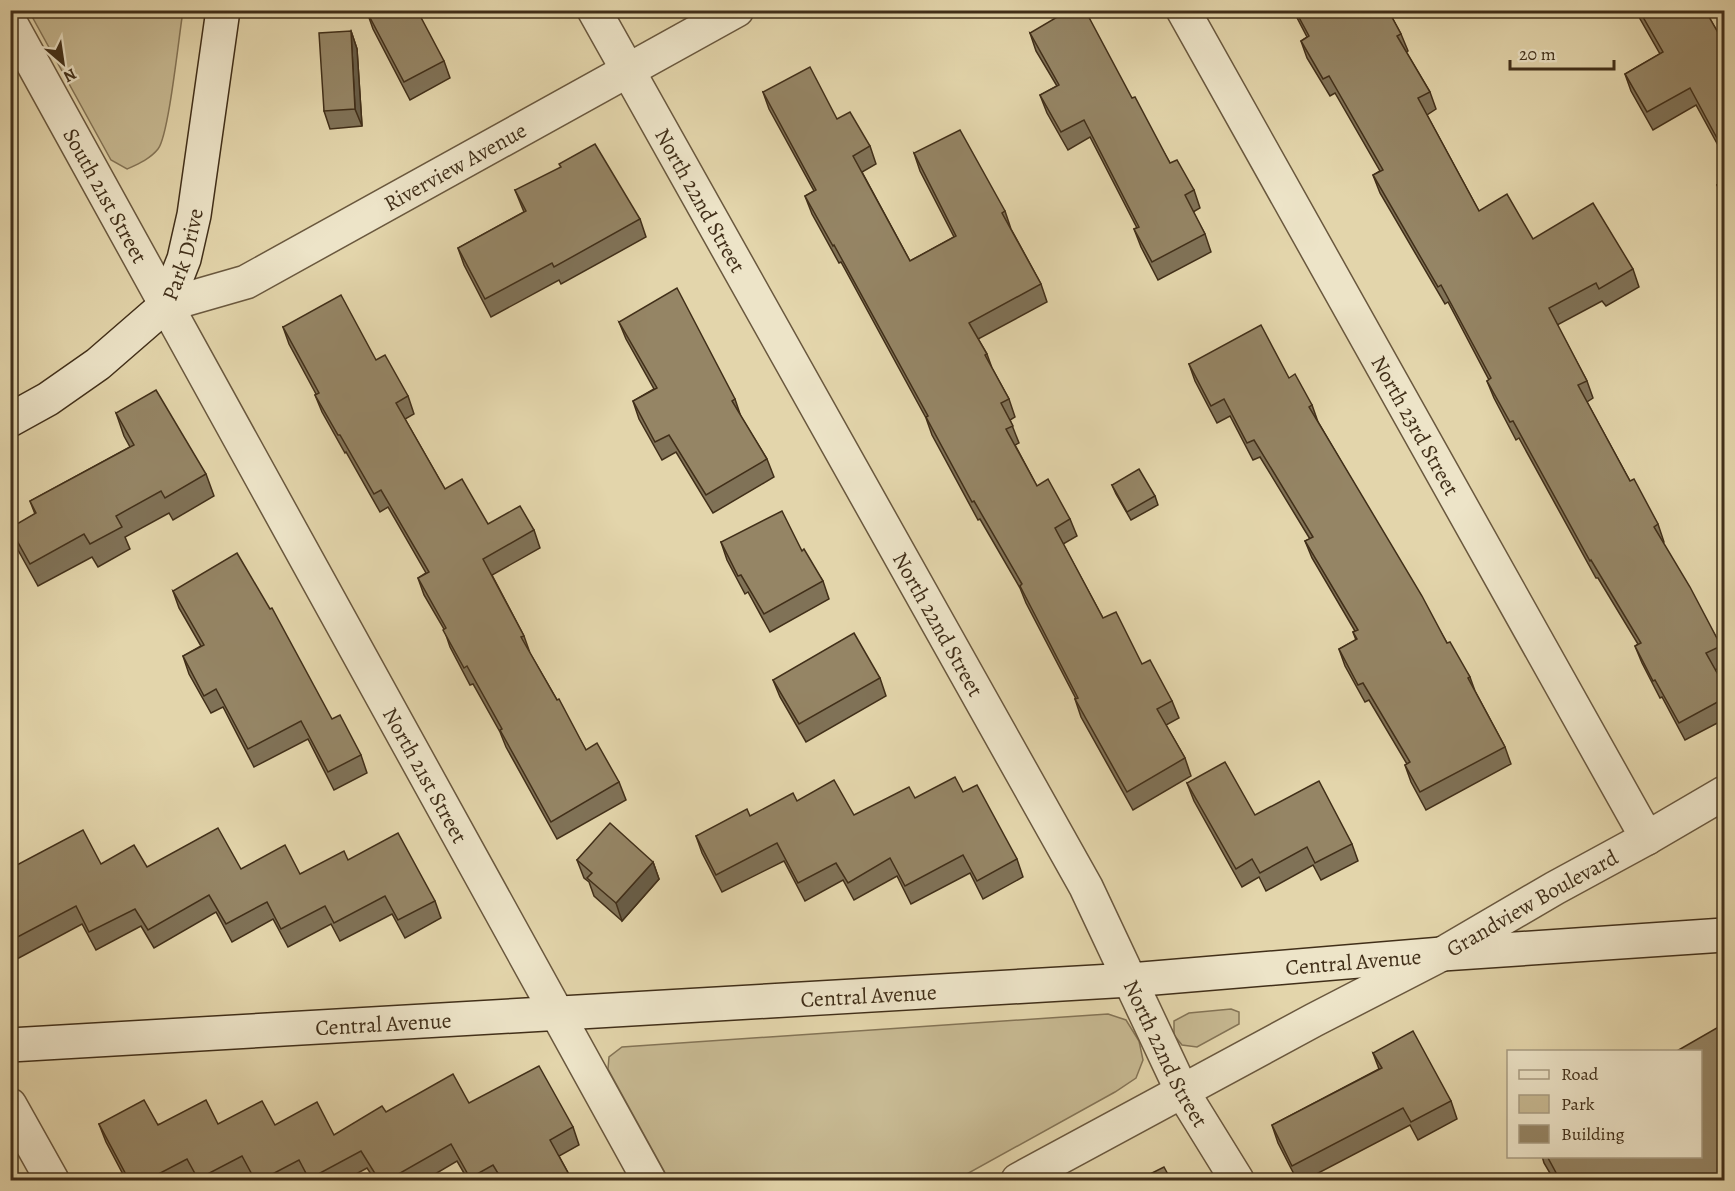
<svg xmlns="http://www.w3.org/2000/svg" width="1735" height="1191" viewBox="0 0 1735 1191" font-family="Alegreya,serif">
	<rect width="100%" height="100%" fill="#e3d5ab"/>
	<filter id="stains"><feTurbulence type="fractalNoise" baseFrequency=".00333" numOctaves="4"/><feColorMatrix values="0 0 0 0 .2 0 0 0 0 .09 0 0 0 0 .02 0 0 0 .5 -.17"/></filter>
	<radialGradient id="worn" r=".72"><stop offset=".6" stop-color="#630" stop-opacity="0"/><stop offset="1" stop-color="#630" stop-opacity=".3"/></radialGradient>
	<g fill="#c7b992" stroke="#847456" stroke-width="1.5">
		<path d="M29 11H183C179 34 169 135 158 149 150 159 138 164 127 169L111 160Z"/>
		<polygon points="1231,1009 1239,1012 1239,1024 1197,1047 1182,1045 1174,1035 1174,1021 1189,1013"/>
		<polygon points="1108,1014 1126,1020 1139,1041 1143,1060 1136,1078 1115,1092 956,1180 669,1180 608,1069 609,1057 622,1047"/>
	</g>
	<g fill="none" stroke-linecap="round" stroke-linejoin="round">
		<defs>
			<g id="minor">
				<path id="s1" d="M594 10 1086 887 1182 1091 1237 1180"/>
				<path id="s2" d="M1183 10 1647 838"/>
				<path id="s3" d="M10 22 649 1180"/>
				<path id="s4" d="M166 305 246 282 737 10"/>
				<polyline points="10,1105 52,1180"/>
				<path id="s5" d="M1018 1180 1314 1020 1442 954 1555 888 1647 838 1724 793"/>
			</g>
			<g id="secondary">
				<path id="s6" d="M10 420 48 399 98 364 166 305 184 259 194 215 223 10"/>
				<path id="s7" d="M10 1045 1130 980 1442 954 1724 935"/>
			</g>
		</defs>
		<use href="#minor" stroke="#6a583e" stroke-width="36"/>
		<use href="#secondary" stroke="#412f19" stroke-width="36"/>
		<use href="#minor" stroke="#ede4c8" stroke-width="33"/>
		<use href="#secondary" stroke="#ede4c8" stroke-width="33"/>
	</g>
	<g fill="#807257" stroke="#412f19" stroke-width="1.5">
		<polygon points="1293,10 1388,10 1401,34 1408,51 1406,52 1430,92 1436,109 1427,115 1479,211 1533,239 1633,269 1639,287 1606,306 1602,301 1557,325 1587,381 1593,398 1587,402 1630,481 1658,524 1664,542 1663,543 1721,646 1725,656 1725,665 1715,670 1725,687 1725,719 1685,740 1662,697 1660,698 1642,663 1635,646 1638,644 1598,578 1596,578 1519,438 1516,440 1494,398 1487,381 1489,380 1448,302 1445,304 1380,193 1373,175 1380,171 1335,93 1330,96 1307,58 1301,41 1307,37"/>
		<polygon points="1635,10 1705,10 1725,45 1725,158 1696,105 1653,130 1631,91 1625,74 1660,54"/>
		<polygon points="367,12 444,61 450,78 410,100 373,29"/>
		<polygon points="351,31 357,49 362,126 330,129 324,111"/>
		<polygon points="1030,33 1132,98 1170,163 1194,190 1200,208 1193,212 1205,234 1211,252 1158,280 1141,247 1134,229 1137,228 1090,137 1068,150 1047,113 1040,95 1057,86 1036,51"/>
		<polygon points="763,92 837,119 870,146 876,164 862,172 910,261 954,237 920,171 914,153 1005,211 1011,229 1041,284 1047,302 978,339 987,354 992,368 1009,399 1015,417 1010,420 1019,443 1015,445 1037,486 1070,519 1077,536 1063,544 1103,618 1172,701 1179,718 1166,725 1185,758 1191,776 1133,810 1081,717 1075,699 1076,699 1026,603 1020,588 980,519 978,520 932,435 926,418 841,262 839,263 812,214 805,196 814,191 769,109"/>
		<polygon points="10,157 14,168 10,170"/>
		<polygon points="1725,182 1725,204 1717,185"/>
		<polygon points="515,190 640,219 646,237 561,284 559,280 491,317 464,265 458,248 524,212"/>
		<polygon points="619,322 735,399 741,417 767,459 774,477 713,513 676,452 662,460 639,419 633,401 654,389 626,339"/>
		<polygon points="283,327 376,360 408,396 414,414 405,419 445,489 488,524 534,530 540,548 492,575 524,636 530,653 586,750 619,782 626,800 557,839 506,747 500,732 473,684 470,685 450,647 444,629 424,595 418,578 426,573 388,507 380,512 346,452 345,453 322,412 315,395 316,394 289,344"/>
		<polygon points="1189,364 1289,378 1312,405 1318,422 1447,643 1470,677 1475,691 1505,747 1511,764 1426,810 1411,782 1405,765 1407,764 1369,700 1365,702 1345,666 1339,649 1356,640 1353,632 1355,631 1312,558 1305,541 1310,539 1260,457 1253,460 1230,416 1217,423 1195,381"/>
		<polygon points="116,413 206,474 214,496 173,520 169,513 125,537 130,549 98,567 92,557 38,586 18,550 10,529 35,514 30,501 130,447 124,436"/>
		<polygon points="1112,485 1155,496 1158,505 1131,520 1116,494"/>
		<polygon points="721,542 802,551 823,581 829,599 770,632 748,592 745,594 727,560"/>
		<polygon points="173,591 332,719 361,755 367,773 334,790 308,739 254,767 223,707 211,713 189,674 183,656 201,646 179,608"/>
		<polygon points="880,678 886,696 806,742 780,697 773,680"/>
		<polygon points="1187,783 1255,815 1352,844 1358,861 1321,880 1313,865 1266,891 1259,877 1242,887 1194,801"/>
		<polygon points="963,792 1017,859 1023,877 983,899 970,873 911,904 897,876 854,900 843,880 805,901 784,861 722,892 702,853 696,836 750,816 797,801 854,815 915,798"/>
		<polygon points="10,852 17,865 101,864 147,867 241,869 300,874 348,860 435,901 441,918 405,938 392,914 340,941 331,924 288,947 273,919 232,942 216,912 154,948 141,926 96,950 82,924 17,959 10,947"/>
		<polygon points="577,860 653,862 659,879 622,921 594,896 589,882 584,878"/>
		<polygon points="1373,1053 1451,1101 1457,1119 1418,1140 1410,1125 1305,1180 1297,1180 1278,1143 1272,1125 1379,1069"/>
		<polygon points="469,1103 573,1127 579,1145 559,1156 572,1180 468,1180 457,1161 425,1180 375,1180 367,1168 345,1180 307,1180 305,1178 300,1180 252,1180 248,1174 235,1180 196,1180 194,1176 186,1180 126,1180 106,1142 99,1124 275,1125 334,1135 386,1112"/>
		<polygon points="1542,1156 1701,1156 1725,1180 1554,1180 1544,1163"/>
	</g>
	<g fill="#685d47" stroke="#412f19" stroke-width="1.5">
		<polygon points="351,31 357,49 362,126 355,109"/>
		<polygon points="653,862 659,879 622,921 616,903"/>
	</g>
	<g fill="#958565" stroke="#412f19" stroke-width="1.5">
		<polygon points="369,10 417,10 444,61 404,82 367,12"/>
		<polygon points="1069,10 1085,10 1132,98 1135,97 1170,163 1177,160 1194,190 1185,195 1205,234 1152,262 1134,229 1139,227 1084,120 1061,132 1040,95 1059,85 1030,33"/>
		<polygon points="1295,10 1388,10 1401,34 1397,36 1430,92 1418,98 1479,211 1507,194 1533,239 1593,203 1633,269 1599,289 1596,283 1549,308 1587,381 1578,385 1630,481 1634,479 1658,524 1654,527 1690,587 1721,646 1706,653 1725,687 1725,698 1679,723 1655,680 1653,681 1635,646 1641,643 1591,560 1590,561 1513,421 1510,422 1487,381 1491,378 1441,285 1438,287 1373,175 1383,170 1329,76 1323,79 1301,41 1309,36"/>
		<polygon points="1639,10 1705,10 1725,45 1725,153 1690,88 1647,112 1625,74 1663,52"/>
		<polygon points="351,31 355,109 324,111 319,33"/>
		<polygon points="810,67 837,119 850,112 870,146 853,156 910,261 956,236 914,153 960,130 1005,211 1002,213 1041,284 969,323 987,354 985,355 1009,399 1001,403 1013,426 1006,429 1037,486 1048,479 1070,519 1055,528 1103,618 1116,612 1142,664 1150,660 1172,701 1157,709 1185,758 1127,792 1075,699 1078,698 1020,586 1022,584 974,501 972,502 926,417 928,416 834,245 833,246 805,196 816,190 763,92"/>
		<polygon points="595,144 640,219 554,267 552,263 485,299 458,248 526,211 515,190 561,167 559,164"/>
		<polygon points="1725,182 1725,199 1717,185"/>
		<polygon points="677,288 735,399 732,401 767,459 706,495 669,435 655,442 633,401 657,388 619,322"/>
		<polygon points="341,295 376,360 385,355 408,396 396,403 445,489 462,479 488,524 520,506 534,530 483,559 524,636 521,637 557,700 559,699 586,750 597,743 619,782 551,822 500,730 502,729 467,666 464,668 443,630 446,628 418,578 429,572 381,490 374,494 340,435 338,435 315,395 319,393 283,327"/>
		<polygon points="1261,325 1289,378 1295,374 1312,405 1309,407 1422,596 1447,643 1450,642 1470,677 1468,678 1505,747 1420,792 1405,765 1410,762 1363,683 1358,685 1339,649 1357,639 1353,632 1358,630 1305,541 1313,537 1254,440 1247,443 1224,399 1211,406 1189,364"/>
		<polygon points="156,390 206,474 165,498 161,491 116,516 122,527 90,544 84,534 30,564 10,528 36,513 30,501 134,445 116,413"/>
		<polygon points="1139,469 1155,496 1127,512 1112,485"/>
		<polygon points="782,511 802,551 804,549 823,581 764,614 741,575 738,576 721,542"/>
		<polygon points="237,553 270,609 272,608 332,719 340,715 361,755 328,772 301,721 248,749 216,689 204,696 183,656 204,645 173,591"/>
		<polygon points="854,633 880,678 799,724 773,680"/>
		<polygon points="1225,762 1255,815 1319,781 1352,844 1315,863 1307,847 1260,873 1252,859 1236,869 1187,783"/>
		<polygon points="955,777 963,792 977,785 1017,859 977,881 963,855 905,886 890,858 848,883 836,863 798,883 777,843 716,875 696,836 747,809 750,816 793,793 797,801 834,780 854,815 909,787 915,798"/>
		<polygon points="610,823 653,862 616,903 587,878 592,873 577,860"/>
		<polygon points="218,828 241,869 285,845 300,874 344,851 348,860 398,833 435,901 398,920 385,896 334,923 325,906 281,929 267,902 226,924 209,895 148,930 135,909 89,932 76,906 10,941 10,852 17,865 83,830 101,864 134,845 147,867"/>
		<polygon points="1722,1025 1725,1029 1725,1180 1560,1180 1547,1156 1701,1156 1701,1052 1675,1052"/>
		<polygon points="1413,1031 1451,1101 1411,1122 1403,1108 1292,1166 1272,1125 1382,1068 1373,1053"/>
		<polygon points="539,1066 573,1127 550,1140 572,1180 502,1180 493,1165 470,1178 451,1144 388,1180 379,1180 361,1151 309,1179 299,1160 261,1180 255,1180 242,1156 198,1179 187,1159 147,1180 129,1180 99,1124 144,1100 158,1125 206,1100 218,1124 262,1101 275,1125 317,1102 334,1135 382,1106 386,1112 453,1074 469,1103"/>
		<polygon points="1164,1167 1171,1180 1138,1180"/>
	</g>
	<g text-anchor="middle" stroke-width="6" stroke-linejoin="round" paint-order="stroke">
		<g font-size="22" fill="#412f19" stroke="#ede4c8">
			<text dy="8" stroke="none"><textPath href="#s4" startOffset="322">Riverview Avenue</textPath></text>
			<text dy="8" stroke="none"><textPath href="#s3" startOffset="198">South 21st Street</textPath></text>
			<text dy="8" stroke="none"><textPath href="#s1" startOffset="218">North 22nd Street</textPath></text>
			<text dy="8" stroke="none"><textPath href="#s6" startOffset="248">Park Drive</textPath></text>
			<text dy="8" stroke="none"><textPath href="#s2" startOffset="476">North 23rd Street</textPath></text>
			<text dy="8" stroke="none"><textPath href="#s1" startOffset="704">North 22nd Street</textPath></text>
			<text dy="8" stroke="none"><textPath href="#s3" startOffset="860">North 21st Street</textPath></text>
			<text dy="8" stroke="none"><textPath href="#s5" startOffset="584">Grandview Boulevard</textPath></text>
			<text dy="8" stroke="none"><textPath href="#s7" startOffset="1346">Central Avenue</textPath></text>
			<text dy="8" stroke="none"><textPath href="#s7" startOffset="860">Central Avenue</textPath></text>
			<text dy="8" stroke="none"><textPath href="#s7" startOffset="374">Central Avenue</textPath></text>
			<text dy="8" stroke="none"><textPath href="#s1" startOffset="1190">North 22nd Street</textPath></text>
		</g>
	</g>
	<rect width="1735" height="1191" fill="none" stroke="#e3d5ab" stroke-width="36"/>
	<rect x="12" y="12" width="1711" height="1167" fill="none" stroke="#412f19" stroke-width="3"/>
	<rect x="18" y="18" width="1699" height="1155" fill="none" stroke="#412f19" stroke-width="1.5"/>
	<rect x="1507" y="1050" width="195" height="108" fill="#ede4c8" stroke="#a89c82" stroke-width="1.5"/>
	<rect x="1519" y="1070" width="30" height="9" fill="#ede4c8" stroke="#a89c82" stroke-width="1.5"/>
	<text x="1561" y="1080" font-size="18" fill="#412f19">Road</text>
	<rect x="1519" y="1095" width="30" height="18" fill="#c7b992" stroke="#a89c82" stroke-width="1.5"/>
	<text x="1561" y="1110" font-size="18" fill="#412f19">Park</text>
	<rect x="1519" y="1125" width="30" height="18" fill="#958565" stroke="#a89c82" stroke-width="1.5"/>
	<text x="1561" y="1140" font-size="18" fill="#412f19">Building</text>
	<g transform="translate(63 63) rotate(151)" stroke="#ede4c8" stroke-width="4.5" paint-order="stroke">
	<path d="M0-4.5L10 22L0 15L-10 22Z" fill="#412f19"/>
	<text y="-9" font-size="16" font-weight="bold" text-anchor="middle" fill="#412f19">N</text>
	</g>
	<path d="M1510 60v9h104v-9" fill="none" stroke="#412f19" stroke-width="3"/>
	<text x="1519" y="60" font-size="18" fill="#412f19" stroke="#ede4c8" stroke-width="4.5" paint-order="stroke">20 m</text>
	<rect width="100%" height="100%" filter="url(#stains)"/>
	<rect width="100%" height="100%" fill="url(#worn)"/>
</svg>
